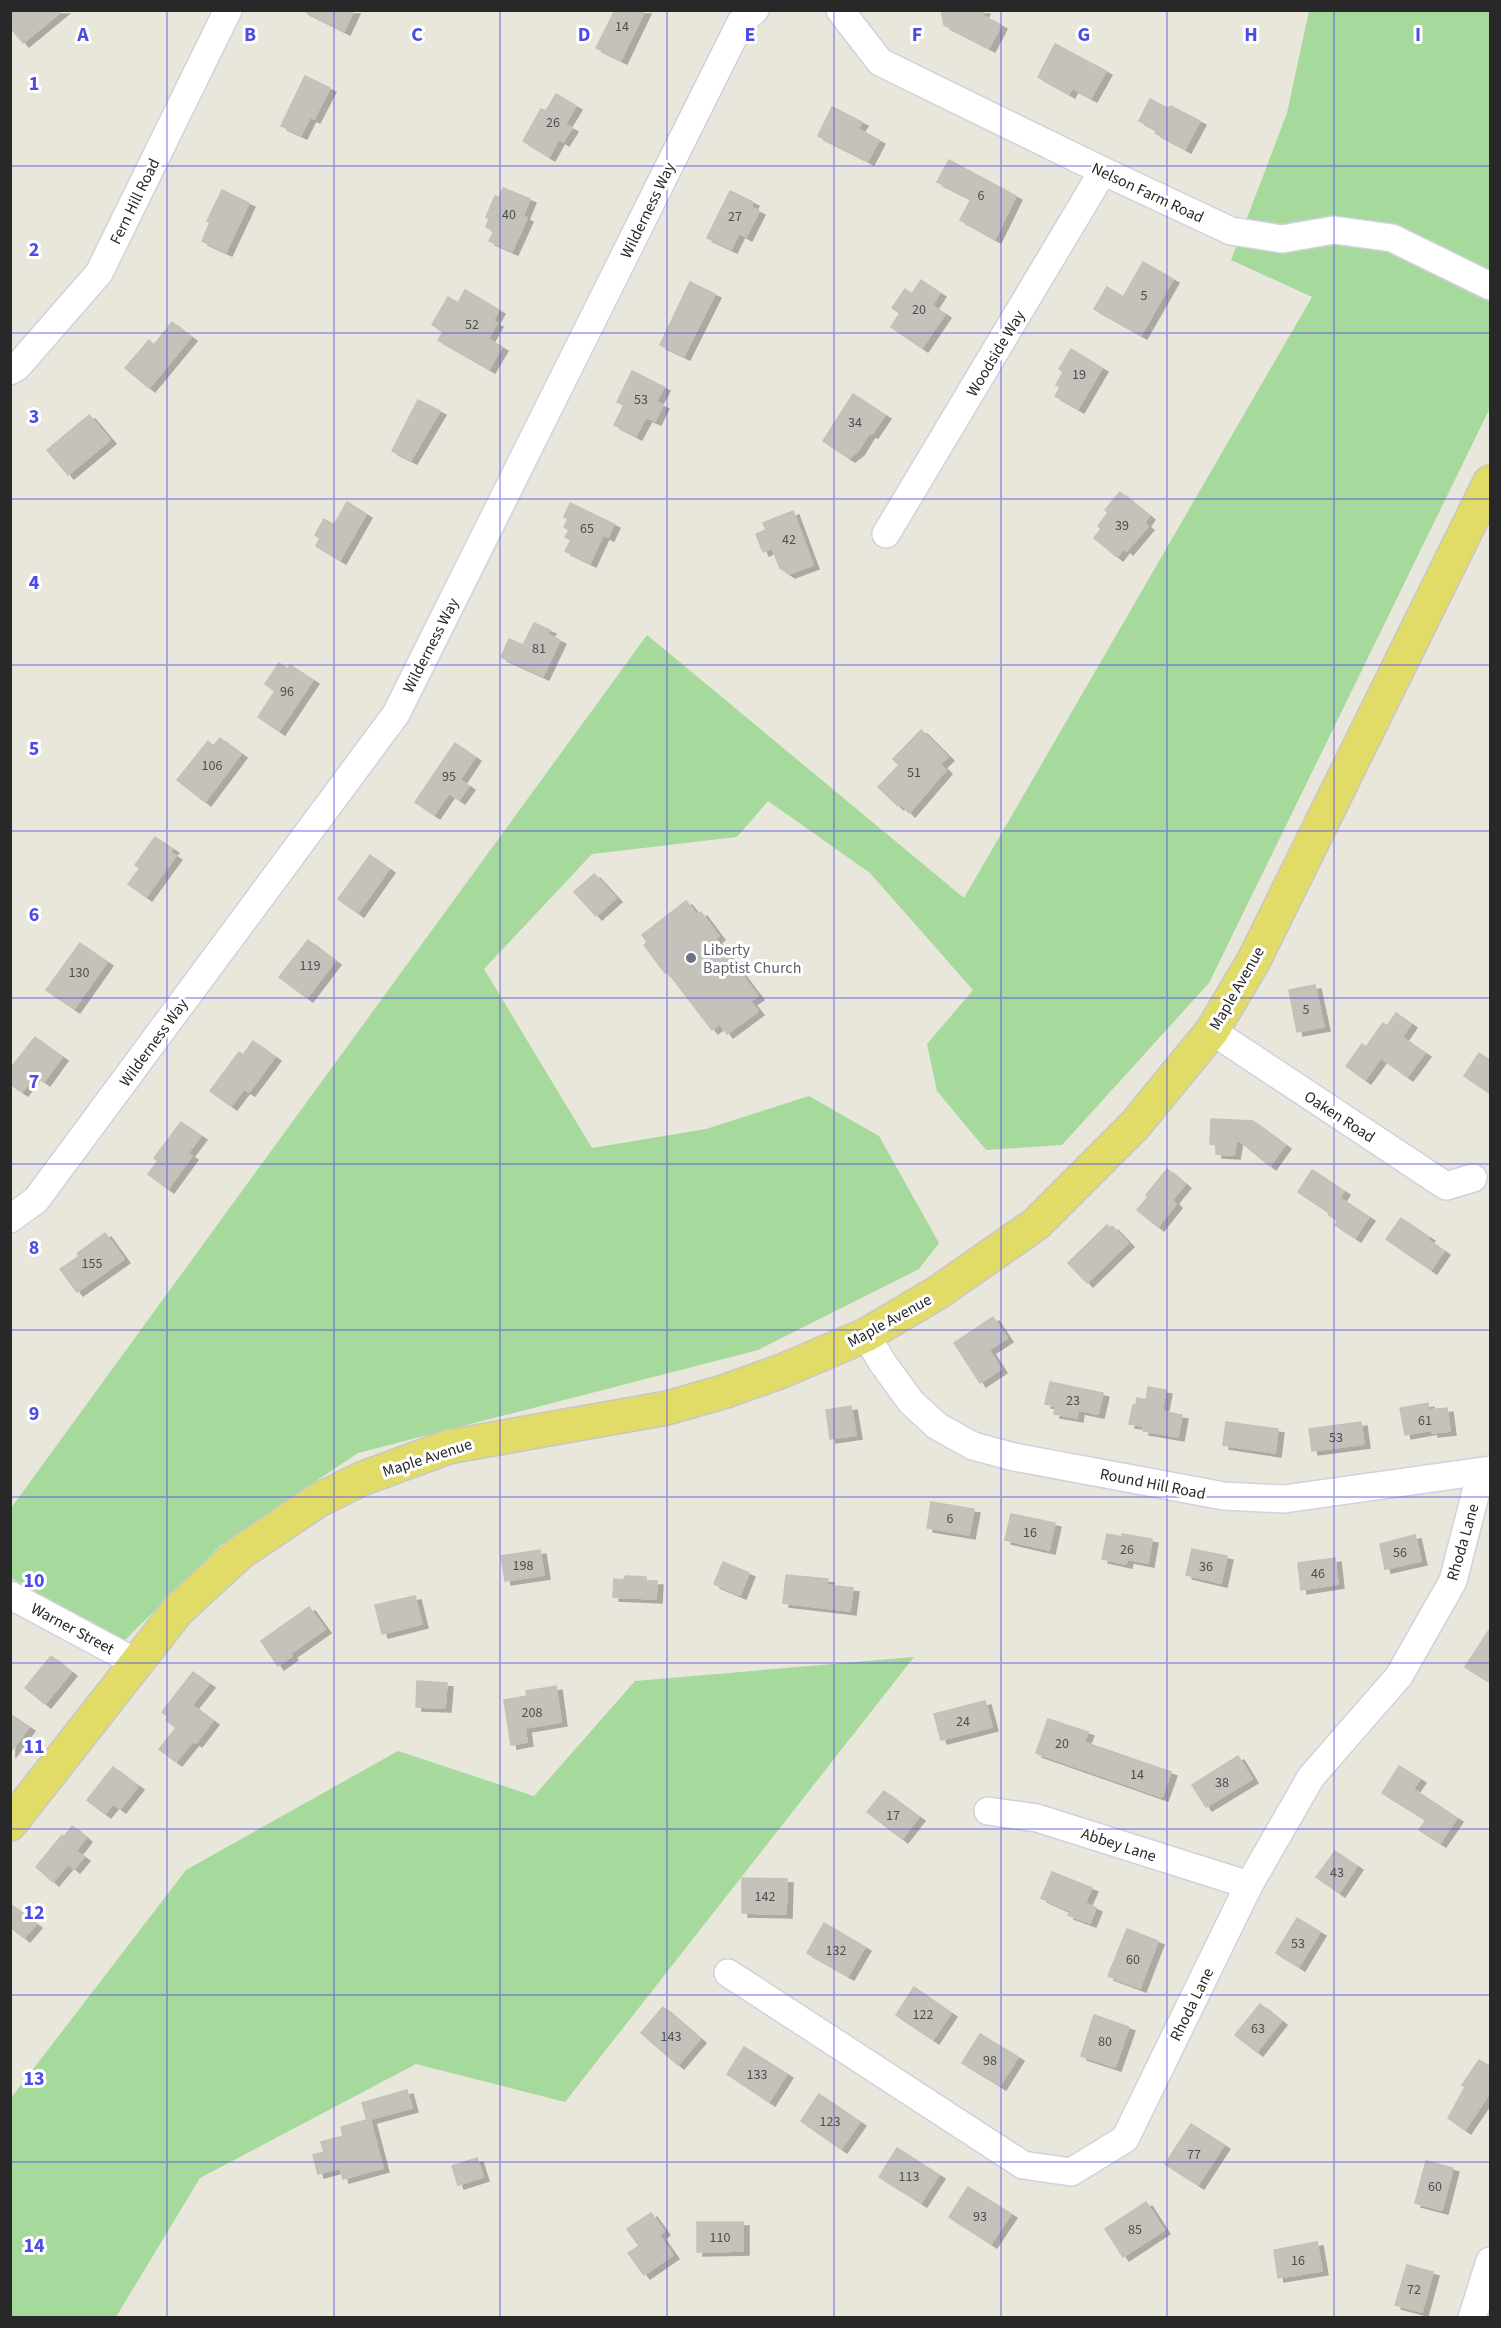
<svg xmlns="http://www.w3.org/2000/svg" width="1501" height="2328" viewBox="0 0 1501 2328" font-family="'Source Sans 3',sans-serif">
	<defs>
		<filter id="shadow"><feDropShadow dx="6" dy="4" stdDeviation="0" flood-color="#0004"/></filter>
	</defs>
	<rect width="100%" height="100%" fill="#e9e6db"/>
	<g fill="#a6da9d">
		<polygon points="1309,11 1490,11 1490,408 1209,983 1062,1145 986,1150 937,1091 927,1044 973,990 870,873 768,801 737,837 592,854 484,969 592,1148 706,1129 809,1096 879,1136 939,1243 919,1269 758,1350 358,1453 221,1545 123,1642 11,1578 11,1508 647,635 964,898 1312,297 1231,260 1287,113"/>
		<polygon points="914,1657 565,2102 416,2064 200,2178 116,2317 11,2317 11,2098 186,1870 398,1751 534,1796 635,1681"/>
	</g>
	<g fill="#c4c2bb" stroke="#c4c1b5" stroke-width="1.5" filter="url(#shadow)">
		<polygon points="16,10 63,10 23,43 10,27 10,15"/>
		<polygon points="302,10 354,10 344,31"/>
		<polygon points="615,10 645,10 621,60 596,48"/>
		<polygon points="941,10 984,10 982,15 1001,25 989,48 944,25"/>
		<polygon points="1055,44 1106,71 1091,98 1072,88 1069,94 1038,77"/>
		<polygon points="305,76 330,88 314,119 310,117 301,135 281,126"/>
		<polygon points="556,94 576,106 565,124 572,128 563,142 559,139 549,157 523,141 541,109 546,111"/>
		<polygon points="1150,99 1167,108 1171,106 1200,121 1185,149 1155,133 1157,130 1139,121"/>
		<polygon points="832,107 862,122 858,129 879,140 868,161 818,136"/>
		<polygon points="949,160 1016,196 995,239 960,220 971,199 937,182"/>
		<polygon points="503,188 530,199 523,216 527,218 512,251 489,241 494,231 486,227 489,219 486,217 495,196 499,198"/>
		<polygon points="222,190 249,203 226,252 202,241 210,222 207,221"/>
		<polygon points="730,191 753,202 751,207 759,211 746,237 739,233 731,249 707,238"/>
		<polygon points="1143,262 1173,279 1141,335 1094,309 1107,287 1123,297"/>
		<polygon points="921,280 940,293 932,305 945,314 922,348 891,327 900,313 892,308 905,289 912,294"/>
		<polygon points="690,282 715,294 684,356 660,345"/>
		<polygon points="465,290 499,310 493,321 497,323 488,339 502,347 489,369 438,340 444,331 432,325 448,297 458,303"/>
		<polygon points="172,322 191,337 149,388 125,368 149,340 154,345"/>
		<polygon points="1071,349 1102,368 1078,409 1055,396 1060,387 1056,385 1063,372 1059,369"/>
		<polygon points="632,371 664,387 656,402 663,405 655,421 646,417 636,436 614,425 624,405 617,402"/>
		<polygon points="853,394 885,415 872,434 869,433 858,451 849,458 823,441"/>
		<polygon points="418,400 440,411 411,460 392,451"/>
		<polygon points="89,415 110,440 68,475 47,450"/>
		<polygon points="1120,492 1149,516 1144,523 1148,526 1127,551 1124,548 1117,557 1094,538 1101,529 1098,526 1108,513 1105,510"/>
		<polygon points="347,502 366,514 340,560 316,546 320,538 315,535 324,519 334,525"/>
		<polygon points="570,503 614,524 608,537 603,535 590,563 565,551 571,540 565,537 569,530 564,527 568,519 564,517"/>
		<polygon points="793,511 813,565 789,574 780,568 772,548 763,552 756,534 766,530 763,523"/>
		<polygon points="534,623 550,630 547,634 560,640 543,676 501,657 509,639 523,645"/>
		<polygon points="279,663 288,669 290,665 313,680 279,731 258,717 275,691 265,684"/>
		<polygon points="921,730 948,757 940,764 946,770 909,813 901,804 898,806 878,787 899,765 893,759"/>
		<polygon points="220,738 241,754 205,802 177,780 208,741 213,746"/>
		<polygon points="455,743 475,757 460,780 469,786 459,800 449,793 434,815 415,802"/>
		<polygon points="155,837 173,849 170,852 176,856 146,897 128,884 140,868 135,865"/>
		<polygon points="370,855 389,869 358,913 338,899"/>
		<polygon points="594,874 616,898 596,916 574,892"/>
		<polygon points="686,901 697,915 701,912 719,936 715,939 758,996 750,1001 758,1011 727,1034 720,1024 712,1030 667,971 665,973 644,945 647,942 642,935"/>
		<polygon points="308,940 335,961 307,998 279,977"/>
		<polygon points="80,943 107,962 74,1009 46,990"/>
		<polygon points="1315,985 1324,1027 1297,1032 1289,990"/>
		<polygon points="1396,1013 1411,1024 1402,1037 1425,1053 1407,1077 1381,1058 1365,1080 1346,1066 1362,1044 1366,1047 1383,1023 1387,1026"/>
		<polygon points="35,1037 62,1057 44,1082 35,1075 22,1092 10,1084 10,1069"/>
		<polygon points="253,1041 275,1057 249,1092 244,1089 231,1106 210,1091 239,1052 243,1055"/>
		<polygon points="1479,1053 1491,1061 1491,1094 1464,1076"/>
		<polygon points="1211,1119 1253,1121 1285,1145 1270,1166 1237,1139 1234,1155 1216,1154 1216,1145 1210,1144"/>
		<polygon points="181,1122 201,1136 188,1153 192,1156 168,1189 148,1174 158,1161 154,1158"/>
		<polygon points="1167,1169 1185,1184 1172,1200 1176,1204 1158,1227 1137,1210 1148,1197 1146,1195"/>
		<polygon points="1312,1170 1344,1191 1340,1198 1369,1217 1355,1238 1335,1225 1338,1221 1329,1215 1328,1212 1298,1192"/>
		<polygon points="1401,1218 1429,1237 1427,1239 1444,1251 1431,1270 1386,1239"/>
		<polygon points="1107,1225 1110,1228 1112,1226 1128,1243 1087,1283 1068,1263"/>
		<polygon points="105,1233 124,1259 77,1292 60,1269 78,1257 78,1253"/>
		<polygon points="993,1317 1007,1338 989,1350 1001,1369 980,1383 954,1343"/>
		<polygon points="1050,1382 1103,1393 1098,1414 1078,1410 1077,1418 1054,1414 1055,1406 1045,1404"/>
		<polygon points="1148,1387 1166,1390 1162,1411 1182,1415 1178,1437 1143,1431 1144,1426 1129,1424 1133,1405 1136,1405 1137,1398 1146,1400"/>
		<polygon points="1428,1403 1429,1410 1447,1408 1450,1431 1432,1433 1432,1430 1405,1435 1400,1408"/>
		<polygon points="851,1406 856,1435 830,1439 826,1410"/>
		<polygon points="1226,1422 1278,1429 1275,1453 1223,1445"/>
		<polygon points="1361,1422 1364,1444 1312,1451 1309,1429"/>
		<polygon points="931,1502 974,1509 969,1535 927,1528"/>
		<polygon points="1011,1514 1055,1523 1049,1550 1005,1540"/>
		<polygon points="1107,1534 1122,1537 1122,1534 1152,1539 1148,1563 1127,1559 1126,1564 1102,1559"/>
		<polygon points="1415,1535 1421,1561 1385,1569 1380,1544"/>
		<polygon points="1192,1549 1227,1556 1221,1583 1186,1575"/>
		<polygon points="540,1550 544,1575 505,1581 501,1556"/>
		<polygon points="1335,1558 1338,1584 1301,1590 1298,1563"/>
		<polygon points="723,1562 749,1573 740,1595 714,1584"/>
		<polygon points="786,1575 828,1579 827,1585 853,1588 850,1611 783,1603"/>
		<polygon points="626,1576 646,1577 646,1581 657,1581 656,1599 613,1597 614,1579 623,1580"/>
		<polygon points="415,1596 422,1624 382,1634 375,1605"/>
		<polygon points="309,1607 325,1629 290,1654 292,1656 278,1666 261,1641"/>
		<polygon points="1491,1627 1491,1683 1465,1667"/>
		<polygon points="51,1656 71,1672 45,1704 25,1688"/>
		<polygon points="193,1672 209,1684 192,1705 213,1721 196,1743 193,1741 176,1762 159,1749 176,1728 166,1720 168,1716 162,1712"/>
		<polygon points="417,1681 447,1683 445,1708 416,1707"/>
		<polygon points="556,1686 561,1722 525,1728 527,1742 511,1745 504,1700 527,1696 526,1691"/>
		<polygon points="985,1701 992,1727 941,1740 934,1714"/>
		<polygon points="10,1714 29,1727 10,1753"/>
		<polygon points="1048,1719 1088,1732 1084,1742 1171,1772 1162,1797 1036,1753"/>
		<polygon points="1238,1756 1252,1779 1206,1807 1192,1785"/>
		<polygon points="1399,1766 1420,1779 1413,1789 1457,1818 1440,1843 1419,1830 1426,1820 1382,1793"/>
		<polygon points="113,1767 138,1786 120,1809 113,1804 105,1814 87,1800"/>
		<polygon points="884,1791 919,1817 902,1839 867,1812"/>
		<polygon points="72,1826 86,1838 76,1851 84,1857 74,1869 68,1864 53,1882 36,1867 62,1835 64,1837"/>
		<polygon points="1335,1851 1357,1866 1339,1893 1316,1877"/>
		<polygon points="1052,1872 1092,1888 1085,1903 1096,1908 1090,1923 1068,1915 1070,1911 1041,1898"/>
		<polygon points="742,1878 787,1879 786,1914 742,1913"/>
		<polygon points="10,1904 36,1924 24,1938 10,1927"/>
		<polygon points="1297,1918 1320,1932 1299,1967 1276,1953"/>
		<polygon points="824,1923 865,1947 848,1976 807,1953"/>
		<polygon points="1127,1929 1158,1941 1140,1988 1108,1976"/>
		<polygon points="914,1987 951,2013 933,2040 896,2015"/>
		<polygon points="1260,2004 1281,2021 1257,2052 1235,2035"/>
		<polygon points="663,2007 700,2039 678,2065 641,2033"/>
		<polygon points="1094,2015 1129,2027 1115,2067 1081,2056"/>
		<polygon points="980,2034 1018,2057 1000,2086 962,2063"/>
		<polygon points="744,2047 787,2074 769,2102 727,2074"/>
		<polygon points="1479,2060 1491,2067 1491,2091 1465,2130 1448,2118 1465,2087 1462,2085"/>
		<polygon points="407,2090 412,2108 367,2120 362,2103"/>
		<polygon points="819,2094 860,2122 841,2149 801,2121"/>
		<polygon points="370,2119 383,2168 343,2179 340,2168 318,2174 313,2155 324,2152 321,2142 343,2136 341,2127"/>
		<polygon points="1191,2124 1224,2145 1198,2185 1165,2164"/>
		<polygon points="897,2148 939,2175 921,2203 879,2177"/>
		<polygon points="477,2158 483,2177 458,2185 452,2166"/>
		<polygon points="1426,2161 1453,2168 1442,2210 1415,2203"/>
		<polygon points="968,2187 1011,2214 991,2244 949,2217"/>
		<polygon points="1146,2202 1164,2230 1123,2257 1105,2229"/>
		<polygon points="651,2213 664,2231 659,2235 673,2255 644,2275 628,2253 639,2246 627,2229"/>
		<polygon points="697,2222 743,2222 743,2251 697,2252"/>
		<polygon points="1317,2242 1322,2271 1278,2278 1274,2250"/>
		<polygon points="1407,2265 1433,2272 1422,2312 1395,2305"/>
	</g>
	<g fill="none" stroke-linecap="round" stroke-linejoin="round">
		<defs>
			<g id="minor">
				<polyline points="840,10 880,62 1103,171 1231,231 1282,239 1334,230 1392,238 1490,286"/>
				<polyline points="10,371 17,367 99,273 228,10"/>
				<polyline points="886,534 1103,171"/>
				<polyline points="1212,1031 1446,1186 1473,1178"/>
				<polyline points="10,1219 36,1200 396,714 741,22 755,10"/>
				<polyline points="866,1335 882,1362 911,1402 937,1426 973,1446 1014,1457 1224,1496 1284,1499 1490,1470"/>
				<polyline points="10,1595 135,1662"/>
				<polyline points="988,1811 1037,1818 1249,1885"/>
				<polyline points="728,1973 1023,2165 1071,2172 1125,2139 1249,1885 1311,1777 1399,1676 1453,1581 1481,1472"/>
				<polyline points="1472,2318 1490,2261"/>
			</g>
			<polyline id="major" points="10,1824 178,1610 240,1553 317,1501 361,1479 448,1447 667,1408 726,1391 782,1371 866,1335 937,1293 1036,1224 1135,1125 1212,1031 1254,960 1490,482"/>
		</defs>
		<use href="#minor" stroke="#d1d1df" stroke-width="30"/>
		<use href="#major" stroke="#c7c7c7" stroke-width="36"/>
		<use href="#minor" stroke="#fff" stroke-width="27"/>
		<use href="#major" stroke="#e1dc68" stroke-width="33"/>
	</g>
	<path fill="none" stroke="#4c4be6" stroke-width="1.5" stroke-opacity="0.55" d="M167 10V2318M334 10V2318M500 10V2318M667 10V2318M834 10V2318M1001 10V2318M1167 10V2318M1334 10V2318M10 166H1490M10 333H1490M10 499H1490M10 665H1490M10 831H1490M10 998H1490M10 1164H1490M10 1330H1490M10 1497H1490M10 1663H1490M10 1829H1490M10 1995H1490M10 2162H1490"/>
	<circle fill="#6b7280" stroke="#fff" stroke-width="2" cx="691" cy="958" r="6"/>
	<g text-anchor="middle" stroke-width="6" stroke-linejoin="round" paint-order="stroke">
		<g font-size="14" fill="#4f4e4d">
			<text x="622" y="31">14</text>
			<text x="553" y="127">26</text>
			<text x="981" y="200">6</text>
			<text x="509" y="219">40</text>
			<text x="735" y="221">27</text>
			<text x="1144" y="300">5</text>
			<text x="919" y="314">20</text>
			<text x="472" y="329">52</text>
			<text x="1079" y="379">19</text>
			<text x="641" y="404">53</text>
			<text x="855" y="427">34</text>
			<text x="1122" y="530">39</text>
			<text x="587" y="533">65</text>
			<text x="789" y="544">42</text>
			<text x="539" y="653">81</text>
			<text x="287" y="696">96</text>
			<text x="212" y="770">106</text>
			<text x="914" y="777">51</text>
			<text x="449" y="781">95</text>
			<text x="310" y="970">119</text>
			<text x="79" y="977">130</text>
			<text x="1306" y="1014">5</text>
			<text x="92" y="1268">155</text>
			<text x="1073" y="1405">23</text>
			<text x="1425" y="1425">61</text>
			<text x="1336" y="1442">53</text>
			<text x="950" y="1523">6</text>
			<text x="1030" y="1537">16</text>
			<text x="1127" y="1554">26</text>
			<text x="1400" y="1557">56</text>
			<text x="523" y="1570">198</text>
			<text x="1206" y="1571">36</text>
			<text x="1318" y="1578">46</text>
			<text x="532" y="1717">208</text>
			<text x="963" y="1726">24</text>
			<text x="1062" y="1748">20</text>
			<text x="1137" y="1779">14</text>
			<text x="1222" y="1787">38</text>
			<text x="893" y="1820">17</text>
			<text x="1337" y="1877">43</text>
			<text x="765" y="1901">142</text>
			<text x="1298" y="1948">53</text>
			<text x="836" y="1955">132</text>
			<text x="1133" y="1964">60</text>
			<text x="923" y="2019">122</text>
			<text x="1258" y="2033">63</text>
			<text x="671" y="2041">143</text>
			<text x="1105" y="2046">80</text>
			<text x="990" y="2065">98</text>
			<text x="757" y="2079">133</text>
			<text x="830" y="2126">123</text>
			<text x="1194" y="2159">77</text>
			<text x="909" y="2181">113</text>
			<text x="1435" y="2191">60</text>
			<text x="980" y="2221">93</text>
			<text x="1135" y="2234">85</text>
			<text x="720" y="2242">110</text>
			<text x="1298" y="2265">16</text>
			<text x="1414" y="2294">72</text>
		</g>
		<g font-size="16" fill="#282828" stroke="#fff">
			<text transform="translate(1148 192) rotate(25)" y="6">Nelson Farm Road</text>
			<text transform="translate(134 201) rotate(-64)" y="6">Fern Hill Road</text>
			<text transform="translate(647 210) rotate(-64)" y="6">Wilderness Way</text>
			<text transform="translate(995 353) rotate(-59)" y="6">Woodside Way</text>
			<text transform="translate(430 645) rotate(-63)" y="6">Wilderness Way</text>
			<text transform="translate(1236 988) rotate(-60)" y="6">Maple Avenue</text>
			<text transform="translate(153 1042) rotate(-54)" y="6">Wilderness Way</text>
			<text transform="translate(1340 1116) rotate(33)" y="6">Oaken Road</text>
			<text transform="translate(889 1320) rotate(-29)" y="6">Maple Avenue</text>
			<text transform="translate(427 1457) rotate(-18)" y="6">Maple Avenue</text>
			<text transform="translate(1153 1483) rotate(11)" y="6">Round Hill Road</text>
			<text transform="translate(1462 1542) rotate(-74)" y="6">Rhoda Lane</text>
			<text transform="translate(73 1628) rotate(28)" y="6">Warner Street</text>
			<text transform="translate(1119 1844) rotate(18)" y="6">Abbey Lane</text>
			<text transform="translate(1191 2004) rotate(-64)" y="6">Rhoda Lane</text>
		</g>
		<g font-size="16" fill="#5b616d" stroke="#fff" text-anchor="start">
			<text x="703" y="955">Liberty<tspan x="703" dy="18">Baptist Church</tspan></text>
		</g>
	</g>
	<g font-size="20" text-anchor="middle" font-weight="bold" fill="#4c4be6" stroke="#fff" stroke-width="6" stroke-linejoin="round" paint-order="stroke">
		<text x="83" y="41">A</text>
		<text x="250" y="41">B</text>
		<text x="417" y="41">C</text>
		<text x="584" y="41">D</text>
		<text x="750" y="41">E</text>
		<text x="917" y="41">F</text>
		<text x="1084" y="41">G</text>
		<text x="1251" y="41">H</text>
		<text x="1418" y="41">I</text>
		<text x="34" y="90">1</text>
		<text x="34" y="256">2</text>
		<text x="34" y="423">3</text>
		<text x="34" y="589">4</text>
		<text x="34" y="755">5</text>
		<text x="34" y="921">6</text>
		<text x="34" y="1088">7</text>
		<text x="34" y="1254">8</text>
		<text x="34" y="1420">9</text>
		<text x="34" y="1587">10</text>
		<text x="34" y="1753">11</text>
		<text x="34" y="1919">12</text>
		<text x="34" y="2085">13</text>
		<text x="34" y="2252">14</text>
	</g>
	<rect width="1501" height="2328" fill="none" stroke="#282828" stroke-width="24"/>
</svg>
